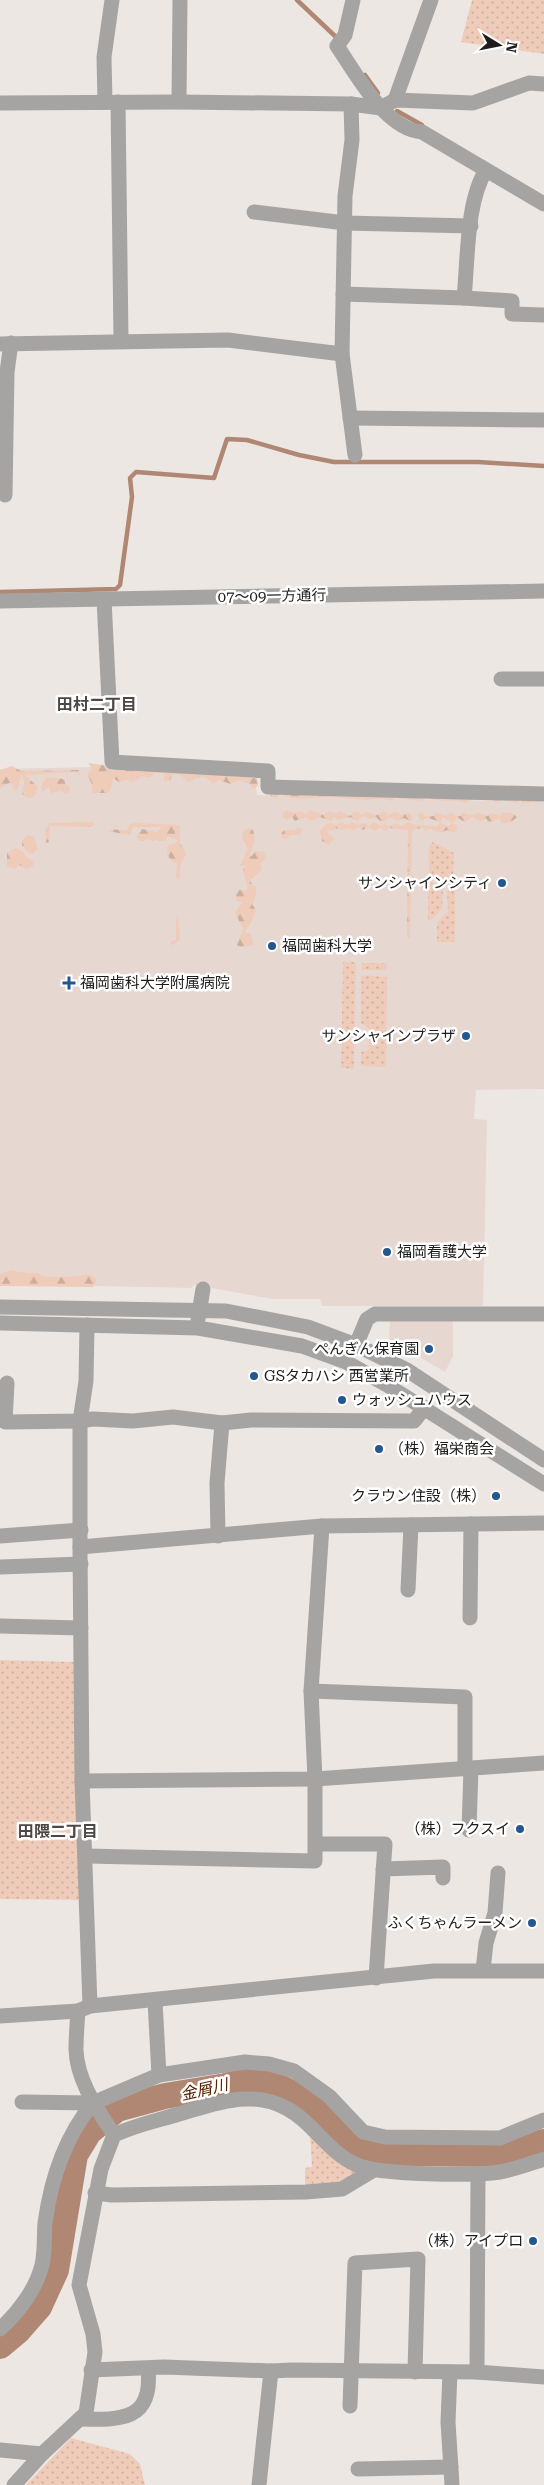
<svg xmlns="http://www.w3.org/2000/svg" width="544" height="2485" viewBox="0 0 544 2485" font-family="'Roboto Serif','Noto Sans JP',serif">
	<defs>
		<pattern id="grass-dots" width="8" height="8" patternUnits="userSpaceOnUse" patternTransform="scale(1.25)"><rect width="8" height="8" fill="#efcbba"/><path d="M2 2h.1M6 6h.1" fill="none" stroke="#ccae9f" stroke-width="1.8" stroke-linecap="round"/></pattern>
		<pattern id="forest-firs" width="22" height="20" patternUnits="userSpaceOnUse" patternTransform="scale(1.25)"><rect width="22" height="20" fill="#efcbba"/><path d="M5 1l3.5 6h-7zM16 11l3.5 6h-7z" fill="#ccae9f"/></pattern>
	</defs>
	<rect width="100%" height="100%" fill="#ede7e4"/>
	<g fill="#e6d8d1">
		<polygon points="97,767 255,780 257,795 544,802 544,1089 476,1090 474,1119 487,1120 483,1306 322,1306 320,1299 273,1299 194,1285 191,1288 0,1284 0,769"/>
		<polygon points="453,1318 453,1356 445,1372 389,1339 390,1320"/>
	</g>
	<g fill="url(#grass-dots)">
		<polygon points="472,0 544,0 544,54 461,42"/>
		<polygon points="433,842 454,853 453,881 447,884 440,882 439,878 429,876 429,846"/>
		<polygon points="431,882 443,892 442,909 430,921 428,920 428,883"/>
		<polygon points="455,887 455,942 437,942 437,922 448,912 447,891"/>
		<polygon points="343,962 356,962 354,1069 341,1068"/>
		<polygon points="362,963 387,963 386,970 362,970"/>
		<polygon points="364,975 387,977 386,1067 361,1066 361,1052 369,1050 369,1028 361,1023 361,977"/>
		<polygon points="0,1660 77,1662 82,1900 0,1899"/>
		<polygon points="310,2134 356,2172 345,2182 305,2185 305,2168 312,2167"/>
		<polygon points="71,2438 130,2454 140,2464 145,2485 26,2485"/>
	</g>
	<g fill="url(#forest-firs)">
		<path d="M88 763 104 765 113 772 117 767 257 778 258 786 253 789 250 784 239 780 230 784 219 780 213 784C201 771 199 779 188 782L181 775 173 774 170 780 164 781V773H155L149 778 142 776 133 782 127 780 119 782 113 778 111 789 108 793H92V784L87 774 92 769Z"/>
		<polygon points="12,766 21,771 79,770 80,778 78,772 25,775 38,787 34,797 28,798 22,794 24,782 22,775 17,790 14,791 13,784 9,783 0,788 0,770"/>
		<polygon points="46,777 65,779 65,784 69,786 70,791 67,794 61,791 51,793 49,786 45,791 42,791 41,787"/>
		<path d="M270 790 297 793 518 796 544 799V801L521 803V798L518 797V803L502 800 496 802 492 799 469 800 466 803C453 798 439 804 427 797L421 801 395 798 391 801C382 797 373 800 364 800 351 799 339 797 326 797 312 798 294 801 280 794L277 798 271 797Z"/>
		<polygon points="287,810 294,813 301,811 306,814 309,810 324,815 329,811 336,814 340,811 350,816 353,812 358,812 361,815 367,812 377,815 384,811 388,815 395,812 402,815 410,813 413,819 410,821 404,818 397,821 389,817 385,821 380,821 376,817 370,819 363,816 357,821 350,817 338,820 334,817 331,821 320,817 310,821 306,817 295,821 292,817 287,820 283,818 283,813"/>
		<path d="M421 812 426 816H434L436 813 446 816 451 812 456 816H461L462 812 469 815 479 813 487 816 492 813 500 816 503 812 512 813 517 817C513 821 508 825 501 823L500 818 489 823 486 818 480 822 473 817 464 822 457 817 453 823 457 825V829L454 833 447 830 440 833 431 829 425 831 422 828 412 830 410 938H408L407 933 408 830 389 828 385 831 380 828 375 831 368 827 363 830 358 827 353 831 349 828 341 830 335 828 333 831 329 829 328 833 334 838 329 845 322 841 320 831 326 824 331 823 336 825 342 822 346 825 352 822 358 825 364 823 369 826 374 822 382 826 384 823 389 826 396 823 402 826 408 822 415 825 437 826 440 823 448 826 453 823 443 817 441 822 428 818 421 821 417 814Z"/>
		<polygon points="93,822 94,825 91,827 50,826 49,842 46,843 45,829 50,823"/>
		<polygon points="135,823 180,825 180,842 186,854 181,864 179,880 176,878 177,863 172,862 167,854 168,845 177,842 177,839 168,837 165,841 159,841 157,839 154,841 147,839 145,841 140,841 136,837 142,829 157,832 162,827 133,827 130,835 107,831 112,829 127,831 129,824"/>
		<polygon points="296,827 303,829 300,835 290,835 287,839 282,838 281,834 284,830 295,830"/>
		<path d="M249 828 253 830C256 840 254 846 249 855L252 856 255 851 264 852 266 858 260 864 262 870 250 880 253 886 257 887 255 899 252 904 256 910 251 923 245 932 251 934 254 945 240 947 237 945 243 928 235 913 242 902 237 901 236 895 239 890H247C249 883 243 876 243 868L247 866 240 865 248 849 242 838 243 831Z"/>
		<polygon points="29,835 34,837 38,849 30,855 22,845 22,840"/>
		<polygon points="16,848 24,852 26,857 34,861 33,866 26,869 19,865 15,869 7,867 7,853"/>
		<polygon points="178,915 180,939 175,944 170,945 171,941 176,940 176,920"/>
		<path d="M12 1270C21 1274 27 1272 36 1273 39 1273 41 1275 44 1276 52 1278 80 1277 87 1274L95 1277 96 1282 93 1287 0 1286V1274Z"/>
	</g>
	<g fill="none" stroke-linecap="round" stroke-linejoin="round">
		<g stroke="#b08773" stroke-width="4.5">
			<polyline points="297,0 336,37"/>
			<polyline points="365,75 378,93"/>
			<polyline points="397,111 422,125"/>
			<polyline points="0,592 116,589 120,585 132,497 130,478 136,472 214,478 227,439 247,440 299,455 334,462 478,462 544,466"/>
		</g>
		<polyline stroke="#b08773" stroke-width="26" points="0,2346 18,2331 39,2307 56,2270 75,2155 89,2132 117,2109 165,2096 226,2086 245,2080 275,2085 317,2106 354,2144 388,2153 490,2154 544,2142"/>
		<g stroke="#a6a4a2" stroke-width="15">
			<path d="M353 0 345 35 337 46C357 75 385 129 422 132L544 204"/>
			<polyline points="395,100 431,0"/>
			<polyline points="105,102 104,57 112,0"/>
			<polyline points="118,102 121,340"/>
			<polyline points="179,102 180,0"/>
			<polyline points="0,103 179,102 351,104 381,108 395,100 473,103 529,83 544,84"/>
			<polyline points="351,104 352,140 345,196 342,354 355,455"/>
			<path d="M486 170C466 202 468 260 464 298L512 301V314L544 315"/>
			<polyline points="254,212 345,223 471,226"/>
			<polyline points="343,294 464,298"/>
			<polyline points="0,344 228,340 342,354"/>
			<polyline points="350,418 544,420"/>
			<polyline points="5,495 7,372 11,343"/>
			<polyline points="104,599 112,762 268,771 268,787 544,794"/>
			<polyline points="0,601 544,591"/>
			<polyline points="501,679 544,679"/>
			<polyline points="0,1307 226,1311 308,1327 356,1345 407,1370 544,1460"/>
			<polyline points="198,1319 203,1289"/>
			<polyline points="0,1323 198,1328 302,1346 346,1362 387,1385 544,1484"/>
			<polyline points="87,1325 86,1381 80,1421 80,1547 82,1781 90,2006"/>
			<polyline points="356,1345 367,1319 375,1314 544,1314"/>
			<polyline points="7,1383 5,1422 80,1421 93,1419 133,1421 173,1417 222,1423 251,1420 414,1421 425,1407"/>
			<polyline points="0,1536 81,1530"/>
			<polyline points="218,1536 217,1483 222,1423"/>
			<polyline points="80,1547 322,1526 544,1523"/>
			<polyline points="1,1567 81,1564"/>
			<polyline points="408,1590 411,1525"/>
			<polyline points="470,1618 471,1524"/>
			<polyline points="0,1626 81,1628"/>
			<polyline points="311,1691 465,1697 465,1769"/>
			<polyline points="82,1781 315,1779 544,1763"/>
			<polyline points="469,1830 471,1768"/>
			<polyline points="317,1844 385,1844 376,1978"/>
			<polyline points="86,1856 315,1861 315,1779 311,1691 322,1526"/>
			<polyline points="383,1869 443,1867 443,1878"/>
			<polyline points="483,1970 486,1943 495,1913 498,1873"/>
			<polyline points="155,2001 159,2075"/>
			<path d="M78 2011C77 2024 76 2037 76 2050 77 2081 98 2110 114 2135"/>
			<polyline points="0,2016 78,2011 90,2006 434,1971 544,1971"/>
			<polyline points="22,2102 93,2103 159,2075 245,2062 269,2064 294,2071 329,2096 363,2132 385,2137 500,2138 544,2120"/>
			<polyline points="95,2193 112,2195 306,2192 342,2189 372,2171"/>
			<path d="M0 2329C18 2313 36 2289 42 2265 45 2252 44 2237 45 2223 51 2179 64 2138 93 2103"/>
			<polyline points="91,2370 164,2367 271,2371 292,2370 477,2372 544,2377"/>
			<polyline points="450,2372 448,2422 452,2485"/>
			<polyline points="477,2372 478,2174"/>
			<polyline points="350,2406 355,2263 418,2259 415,2372"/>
			<path d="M80 2419C121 2420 153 2421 148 2369"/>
			<polyline points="0,2450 42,2454"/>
			<polyline points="358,2469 451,2467"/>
			<path d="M14 2485 42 2454 86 2413 95 2352 93 2334 79 2285 101 2169 114 2135C138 2124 156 2121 179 2114 215 2104 250 2089 286 2108 313 2122 328 2153 357 2165 378 2175 476 2176 500 2172 516 2169 529 2164 544 2159"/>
			<polyline points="259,2485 271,2371"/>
		</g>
	</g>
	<g fill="#22578f" stroke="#fff" stroke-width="2">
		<circle cx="502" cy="883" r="5"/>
		<circle cx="272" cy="946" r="5"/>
		<path d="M66.5 975.5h5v5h5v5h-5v5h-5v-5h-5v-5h5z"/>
		<circle cx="466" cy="1036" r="5"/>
		<circle cx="387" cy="1252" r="5"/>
		<circle cx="429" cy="1349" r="5"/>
		<circle cx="254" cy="1376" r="5"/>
		<circle cx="342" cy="1400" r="5"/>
		<circle cx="379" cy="1449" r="5"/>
		<circle cx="496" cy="1496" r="5"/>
		<circle cx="520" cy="1829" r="5"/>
		<circle cx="532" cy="1923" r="5"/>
		<circle cx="533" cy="2241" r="5"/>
	</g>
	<g text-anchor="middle" stroke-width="5" stroke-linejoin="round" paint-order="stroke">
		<g font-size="15" fill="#1f1d1c" stroke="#fff">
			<text transform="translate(272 596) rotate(-1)" y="5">07～09一方通行</text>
		</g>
		<g font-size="15" fill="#1f1d1c" stroke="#fff" text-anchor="end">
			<text x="492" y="888">サンシャインシティ</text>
			<text x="282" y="951" text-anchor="start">福岡歯科大学</text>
			<text x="80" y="988" text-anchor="start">福岡歯科大学附属病院</text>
			<text x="456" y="1041">サンシャインプラザ</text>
			<text x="397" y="1257" text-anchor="start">福岡看護大学</text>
			<text x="419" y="1354">ぺんぎん保育園</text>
			<text x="264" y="1381" text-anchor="start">GSタカハシ 西営業所</text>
			<text x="352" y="1405" text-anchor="start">ウォッシュハウス</text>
			<text x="389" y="1454" text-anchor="start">（株）福栄商会</text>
			<text x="486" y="1501">クラウン住設（株）</text>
			<text x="510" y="1834">（株）フクスイ</text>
			<text x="522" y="1928">ふくちゃんラーメン</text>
			<text x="523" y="2246">（株）アイプロ</text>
		</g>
		<g font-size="16" font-weight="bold" fill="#4c4744" stroke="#fff">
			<text x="97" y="710">田村二丁目</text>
			<text x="58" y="1837">田隈二丁目</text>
		</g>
		<g font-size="16" font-style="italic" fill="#562200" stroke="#fff">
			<text transform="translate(204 2089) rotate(-13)" y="6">金屑川</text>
		</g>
	</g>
	<g transform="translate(499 45) rotate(100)" stroke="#ffffff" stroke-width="4" paint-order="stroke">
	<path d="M0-4L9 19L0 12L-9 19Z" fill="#1f1d1c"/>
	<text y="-8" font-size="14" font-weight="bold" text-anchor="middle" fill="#1f1d1c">N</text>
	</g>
</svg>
